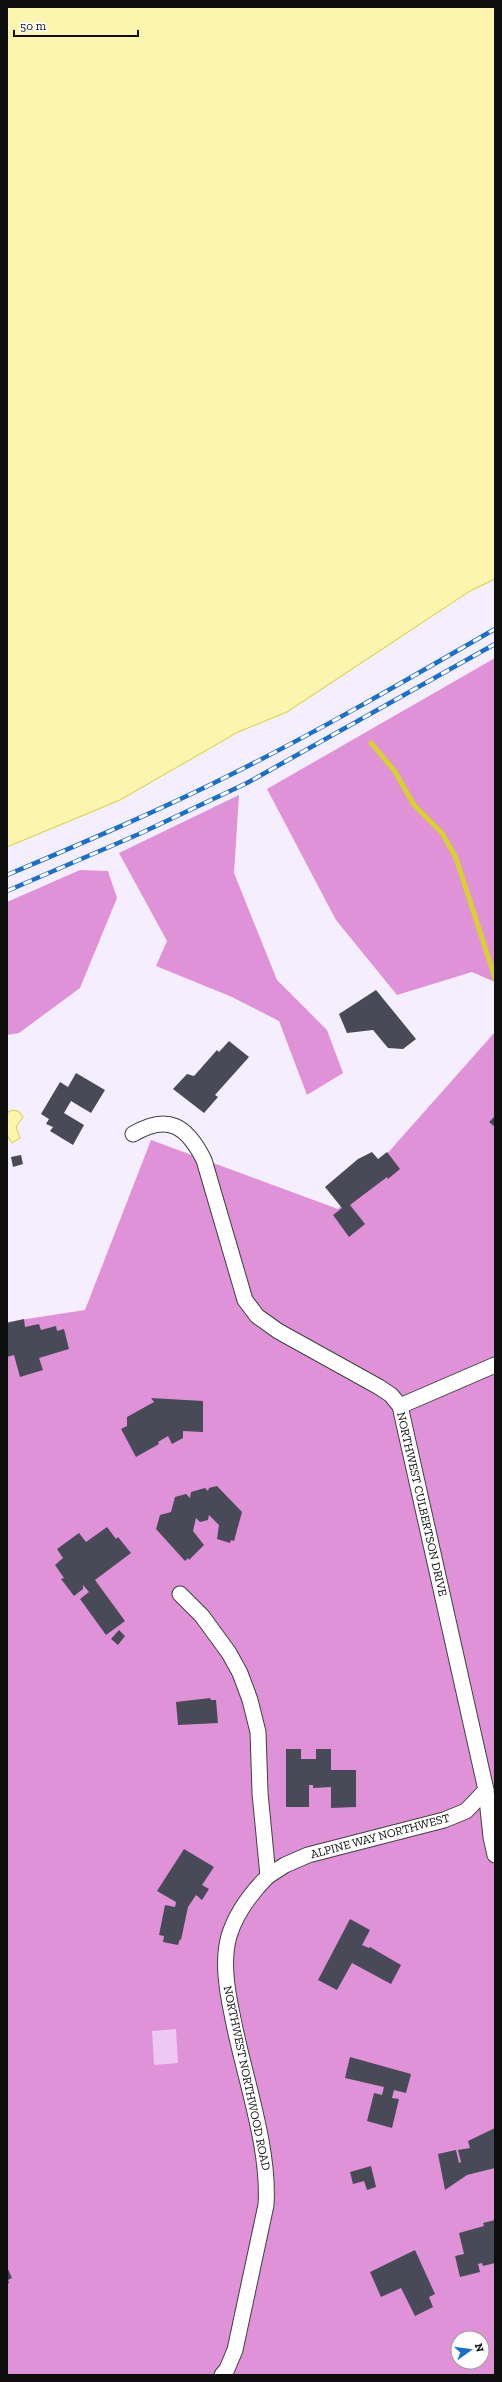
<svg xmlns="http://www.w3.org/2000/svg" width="502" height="2382" viewBox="0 0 502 2382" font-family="'Zilla Slab',serif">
	<rect width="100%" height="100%" fill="#f4eeff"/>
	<g fill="#df92d7" fill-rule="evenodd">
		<polygon points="495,658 495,982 472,972 397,995 336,920 267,789"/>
		<polygon points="239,795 234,873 277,980 327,1030 343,1073 307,1095 279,1021 232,997 156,966 167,941 119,853"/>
		<polygon points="80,870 108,871 117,898 80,988 19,1033 7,1035 7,902"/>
		<path d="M495 1032V2375H7V1322L85 1310 151 1140 338 1209ZM458 2338H482V2362H458Z"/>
	</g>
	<polygon fill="#efc7f3" points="176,2029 178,2063 154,2065 152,2031"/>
	<g fill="#fbf5ae" stroke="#d8d02f">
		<polygon points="7,7 495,7 495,579 470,591 287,712 238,732 120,800 7,847"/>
		<polygon points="12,1110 18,1111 23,1117 16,1127 20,1138 12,1143 7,1135 7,1113"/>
	</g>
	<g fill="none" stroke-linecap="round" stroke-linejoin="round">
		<polyline stroke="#d8d02f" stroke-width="5" points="371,743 394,770 414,805 442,833 456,858 495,978"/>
	</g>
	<g fill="#494a57">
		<polygon points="376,990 416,1039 403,1049 388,1048 373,1030 347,1033 339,1014"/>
		<polygon points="229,1041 249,1057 215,1095 218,1097 204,1113 173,1089 187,1074 194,1076 217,1050 219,1052"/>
		<polygon points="76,1073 105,1090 91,1113 71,1101 64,1113 84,1125 73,1145 50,1131 53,1127 46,1124 49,1119 41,1114 60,1082 68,1087"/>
		<polygon points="495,1116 495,1127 489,1122"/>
		<polygon points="372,1152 378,1159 387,1152 400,1169 388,1179 387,1177 350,1205 365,1224 349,1237 333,1215 342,1208 325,1187 358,1159"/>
		<polygon points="21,1155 23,1164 13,1167 11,1157"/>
		<polygon points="24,1319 25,1327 39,1324 41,1330 56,1326 57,1331 64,1329 69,1349 39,1358 43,1370 20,1377 14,1355 7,1357 7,1323"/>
		<polygon points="151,1398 203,1401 203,1432 183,1431 183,1438 172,1444 168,1436 158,1442 159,1444 136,1457 121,1429 127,1426 127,1417 154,1402"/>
		<polygon points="217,1486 242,1512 234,1541 231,1540 230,1543 217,1539 219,1525 209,1515 208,1520 200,1522 196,1518 193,1531 204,1545 189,1560 188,1558 185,1561 156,1529 160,1515 171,1512 175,1497 186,1494 190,1498 191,1492 205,1488 208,1491 209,1488"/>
		<polygon points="107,1527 116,1539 118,1537 131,1553 95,1580 125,1621 106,1635 80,1599 89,1592 83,1585 83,1589 74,1596 61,1579 64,1578 55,1565 63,1558 57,1549 79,1533 86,1542"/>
		<polygon points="119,1630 125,1636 118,1645 111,1639"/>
		<polygon points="210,1698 211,1700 216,1700 218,1723 178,1725 176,1702"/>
		<polygon points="286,1749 301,1749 301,1759 316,1759 316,1749 331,1749 331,1770 356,1770 356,1807 331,1808 331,1787 313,1788 313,1785 309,1785 309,1807 286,1807"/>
		<polygon points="184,1849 214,1867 202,1885 209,1889 202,1900 196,1895 188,1907 181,1940 180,1939 178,1945 163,1942 164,1936 159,1935 165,1905 175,1907 176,1902 157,1891"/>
		<polygon points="350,1919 370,1930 362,1945 369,1948 370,1947 401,1965 391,1984 352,1963 337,1990 318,1980"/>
		<polygon points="350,2057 411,2074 406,2093 394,2090 392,2098 399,2099 392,2128 367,2121 374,2093 382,2095 384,2087 345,2078"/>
		<polygon points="495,2128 495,2168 467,2175 445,2190 438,2154 456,2150 459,2163 461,2162 458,2150 470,2148 468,2141"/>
		<polygon points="371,2166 376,2187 367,2190 364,2181 353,2184 350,2172"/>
		<polygon points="495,2220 495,2263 483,2266 482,2263 478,2264 480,2272 460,2277 455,2256 464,2254 459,2233 484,2226 483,2223"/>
		<polygon points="415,2250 435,2294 429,2297 433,2307 415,2316 401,2288 381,2297 370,2272"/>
		<polygon points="7,2267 12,2278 8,2280 9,2283 7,2284"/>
	</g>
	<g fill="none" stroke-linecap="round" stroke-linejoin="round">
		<defs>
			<g id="minor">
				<path d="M133 1134C168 1113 187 1126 204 1160L245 1300 257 1316 278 1331 379 1387 391 1395 400 1406 486 1790 491 1837 495 1855"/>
				<polyline points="400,1406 495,1365"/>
				<path d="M180 1594 202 1616 229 1653 240 1673 250 1700 258 1732 260 1793 268 1876C252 1892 236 1913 229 1936 222 1961 227 1990 232 2014 243 2074 270 2146 266 2205L235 2350 227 2369 222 2375"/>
				<polyline points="268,1876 285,1865 308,1855 444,1820 466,1811 486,1790"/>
			</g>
		</defs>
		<use href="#minor" stroke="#414141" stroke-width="17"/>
		<use href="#minor" stroke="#fff" stroke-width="15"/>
		<defs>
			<g id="rail">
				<path d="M7 875C85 842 163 809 238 771 326 727 410 678 495 629"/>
				<polyline points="7,891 139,834 247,783 495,644"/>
			</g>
		</defs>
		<use href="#rail" stroke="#1a70c9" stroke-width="4.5"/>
		<use href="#rail" stroke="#fff" stroke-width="3" stroke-dasharray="9" stroke-linecap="butt"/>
	</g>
	<g text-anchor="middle" stroke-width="4" stroke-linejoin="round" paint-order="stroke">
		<g font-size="12" fill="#0e0e0e" stroke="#fff">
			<text transform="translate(422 1504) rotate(77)" y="4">NORTHWEST CULBERTSON DRIVE</text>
			<text transform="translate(380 1836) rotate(-15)" y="4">ALPINE WAY NORTHWEST</text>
			<text transform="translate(247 2078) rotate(78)" y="4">NORTHWEST NORTHWOOD ROAD</text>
		</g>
	</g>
	<rect width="502" height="2382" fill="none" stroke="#0e0e0e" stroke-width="16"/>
	<g transform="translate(470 2350) rotate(76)"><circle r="19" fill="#ffffff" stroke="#9f9f9f"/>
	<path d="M0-3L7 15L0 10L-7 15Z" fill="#1a70c9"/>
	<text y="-6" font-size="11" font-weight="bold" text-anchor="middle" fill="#0e0e0e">N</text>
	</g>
	<path d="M14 30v6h124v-6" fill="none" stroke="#0e0e0e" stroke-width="2"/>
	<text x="20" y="30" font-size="12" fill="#0e0e0e" stroke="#ffffff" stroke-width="3" paint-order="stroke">50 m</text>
</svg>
